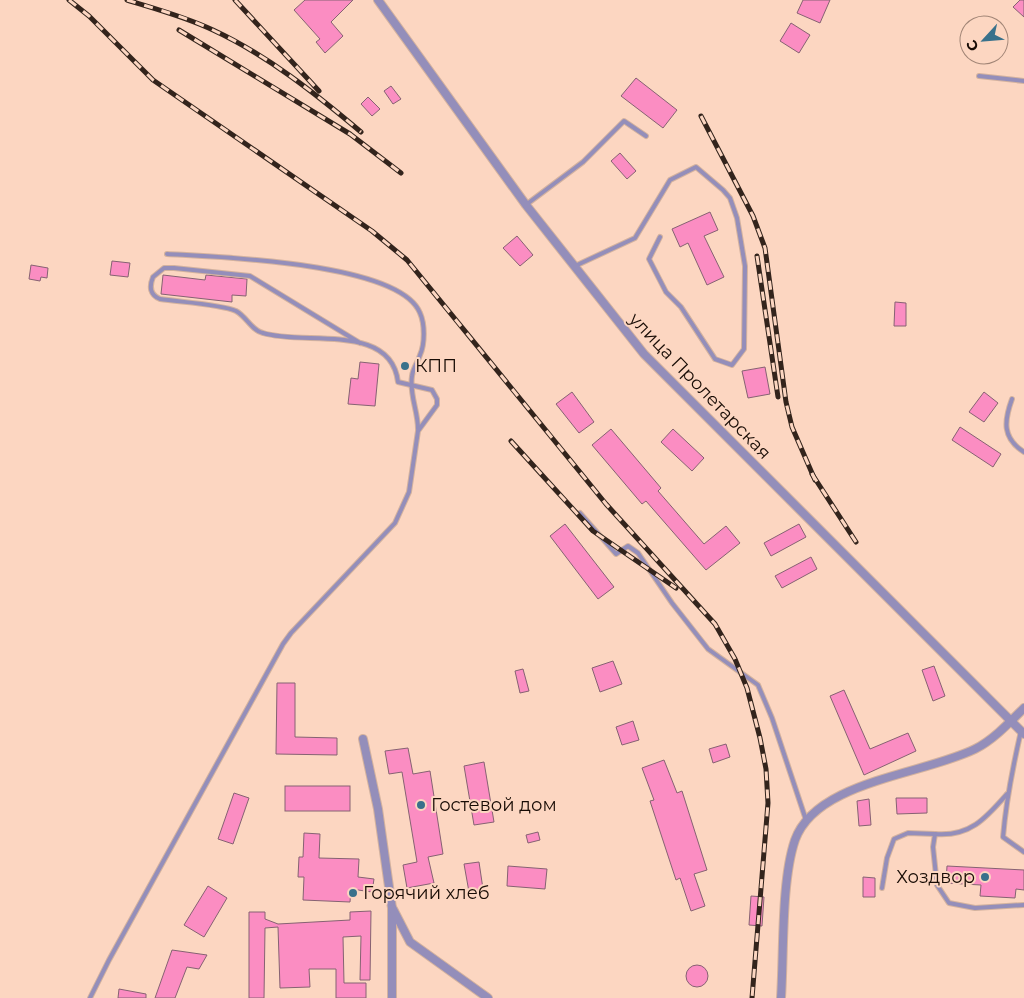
<svg xmlns="http://www.w3.org/2000/svg" width="1024" height="998" viewBox="0 0 1024 998" font-family="Montserrat,sans-serif">
	<rect width="100%" height="100%" fill="#fcd6c1"/>
	<g fill="#fb8dc2" stroke="#866272">
		<polygon points="305,0 353,0 331,22 343,36 325,53 316,42 320,39 294,10"/>
		<polygon points="803,0 830,0 820,23 797,13"/>
		<polygon points="1020,0 1024,0 1024,17 1013,7"/>
		<polygon points="791,23 810,35 799,53 780,41"/>
		<polygon points="636,78 677,110 663,128 621,96"/>
		<polygon points="391,86 401,99 393,104 384,91"/>
		<polygon points="368,97 380,109 372,116 361,104"/>
		<polygon points="620,153 636,171 627,179 611,161"/>
		<polygon points="710,212 718,230 704,236 724,277 707,285 688,243 680,247 672,229"/>
		<polygon points="517,236 533,255 520,266 503,248"/>
		<polygon points="112,261 130,263 128,277 110,275"/>
		<polygon points="31,265 48,268 47,278 41,277 40,281 29,279"/>
		<polygon points="163,275 205,280 206,275 247,279 246,296 232,295 232,302 161,294"/>
		<polygon points="895,302 906,303 906,326 894,326"/>
		<polygon points="360,362 379,364 375,406 348,404 351,378 358,379"/>
		<polygon points="765,367 770,394 748,398 742,371"/>
		<polygon points="572,392 594,422 579,433 556,404"/>
		<polygon points="984,392 998,403 984,422 969,412"/>
		<polygon points="960,427 1001,454 993,467 952,440"/>
		<polygon points="611,429 661,488 658,491 704,544 726,526 740,543 706,570 646,501 642,504 592,445"/>
		<polygon points="673,429 704,458 692,471 661,442"/>
		<polygon points="565,524 614,587 598,599 550,536"/>
		<polygon points="799,524 806,537 771,556 764,543"/>
		<polygon points="811,557 817,569 782,588 775,576"/>
		<polygon points="613,661 622,684 600,692 592,668"/>
		<polygon points="934,666 945,696 933,701 922,670"/>
		<polygon points="523,669 529,691 520,693 515,671"/>
		<polygon points="277,683 295,683 295,737 337,738 337,755 276,754"/>
		<polygon points="844,690 870,749 908,733 916,751 864,775 830,696"/>
		<polygon points="633,721 639,740 622,745 616,727"/>
		<polygon points="726,744 730,757 713,763 709,749"/>
		<polygon points="408,748 413,774 430,771 443,854 428,857 434,883 407,888 403,865 417,862 402,772 389,774 385,751"/>
		<polygon points="664,760 677,793 682,791 707,870 694,874 705,906 691,911 680,878 676,880 650,801 654,800 642,768"/>
		<polygon points="484,762 494,822 474,825 464,766"/>
		<rect x="285" y="786" width="65" height="25"/>
		<polygon points="234,793 249,798 233,844 218,839"/>
		<polygon points="896,798 927,798 927,813 897,814"/>
		<polygon points="869,799 871,825 859,826 857,801"/>
		<polygon points="538,832 540,840 528,843 526,835"/>
		<polygon points="304,833 320,834 319,858 359,859 358,877 374,879 372,892 351,889 350,902 303,900 304,877 298,877 299,857 303,857"/>
		<polygon points="479,862 483,889 469,892 464,864"/>
		<polygon points="508,866 547,869 545,889 507,886"/>
		<polygon points="947,866 1024,870 1024,890 1016,889 1015,898 980,896 981,885 946,883"/>
		<polygon points="863,877 875,878 875,897 863,897"/>
		<polygon points="208,886 227,898 204,937 184,925"/>
		<polygon points="751,896 764,897 762,926 749,925"/>
		<polygon points="371,911 370,980 360,980 361,936 343,937 344,983 366,983 366,998 336,998 336,969 309,969 310,987 280,988 278,927 265,928 264,998 249,998 249,912 265,912 265,919 278,924 350,920 350,912"/>
		<polygon points="172,950 207,955 199,969 187,967 175,998 155,998"/>
		<circle cx="697" cy="976" r="11"/>
		<polygon points="119,989 146,994 146,998 118,998"/>
	</g>
	<g fill="none" stroke-linecap="round" stroke-linejoin="round">
		<defs>
			<g id="service">
				<polyline points="979,76 1024,81"/>
				<polyline points="527,204 583,162 624,121 646,136"/>
				<path d="M167 254C216 257 400 262 420 313 425 324 425 344 420 355 418 362 413 368 412 376 409 394 418 411 418 429"/>
				<polyline points="575,266 635,238 670,180 696,167 723,190 730,198 737,218 745,266 744,349 732,365 715,359 681,307 666,292 649,259 660,237"/>
				<path d="M1012 399C1004 421 1002 438 1024 452"/>
				<polyline points="580,513 616,554 628,546 638,553 672,603 708,649 758,685 772,718 806,820"/>
				<path d="M1021 731C1013 766 1006 801 1003 837L1024 852"/>
				<path d="M1007 794C986 818 970 837 935 834L933 847 937 885 949 903 975 908 1024 905"/>
				<polyline points="882,888 887,858 894,839 908,833 935,834"/>
				<path d="M90 998 109 960 283 644 291 633 395 523 409 492 418 431 437 405V399L432 390 398 382C391 322 304 346 263 333 251 330 247 317 236 311 220 304 179 302 160 299 150 295 149 287 153 277L164 268H174L250 276 360 343"/>
			</g>
			<g id="minor">
				<polyline points="378,0 526,205 644,354 1024,734"/>
				<polyline points="363,739 378,809 392,908 392,998"/>
				<polyline points="393,909 410,942 488,998"/>
				<path d="M781 998C784 953 781 881 795 840 816 781 922 775 975 749 993 740 1009 723 1024 708"/>
			</g>
		</defs>
		<use href="#service" stroke="#d3b29f" stroke-width="6"/>
		<use href="#minor" stroke="#d3b29f" stroke-width="10"/>
		<use href="#service" stroke="#948eba" stroke-width="4"/>
		<use href="#minor" stroke="#948eba" stroke-width="8"/>
		<defs>
			<g id="rail">
				<polyline points="69,0 89,16 153,80 372,231 407,260 606,504 715,624 735,659 747,688 760,738 766,769 768,803 752,998"/>
				<path d="M127 0C156 9 186 17 213 30 267 55 316 94 361 132"/>
				<polyline points="235,0 319,91"/>
				<polyline points="179,30 350,134 401,173"/>
				<polyline points="701,116 753,216 765,248 786,402 792,427 815,480"/>
				<polyline points="757,256 778,397"/>
				<polyline points="511,441 593,531 676,588"/>
				<polyline points="812,474 856,542"/>
			</g>
		</defs>
		<use href="#rail" stroke="#33241c" stroke-width="5"/>
		<use href="#rail" stroke="#fcd6c1" stroke-width="3" stroke-dasharray="9" stroke-linecap="butt"/>
	</g>
	<g fill="#39718b" stroke="#fcd6c1" stroke-width="2">
		<circle cx="405" cy="366" r="5"/>
		<circle cx="421" cy="805" r="5"/>
		<circle cx="985" cy="877" r="5"/>
		<circle cx="353" cy="893" r="5"/>
	</g>
	<g text-anchor="middle" stroke-width="4" stroke-linejoin="round" paint-order="stroke">
		<g font-size="18" fill="#180c05" stroke="#fcd6c1" text-anchor="start">
			<text x="415" y="372">КПП</text>
			<text x="431" y="811">Гостевой дом</text>
			<text x="975" y="883" text-anchor="end">Хоздвор</text>
			<text x="363" y="899">Горячий хлеб</text>
		</g>
		<g font-size="18" fill="#180c05" stroke="#fcd6c1">
			<text transform="translate(700 386) rotate(46)" y="6">улица Пролетарская</text>
		</g>
	</g>
	<g transform="translate(984 40) rotate(244)"><circle r="24" fill="#fcd6c1" stroke="#a18576"/>
	<path d="M0-4L9 19L0 12L-9 19Z" fill="#39718b"/>
	<text y="-8" font-size="14" font-weight="bold" text-anchor="middle" fill="#180c05">С</text>
	</g>
</svg>
